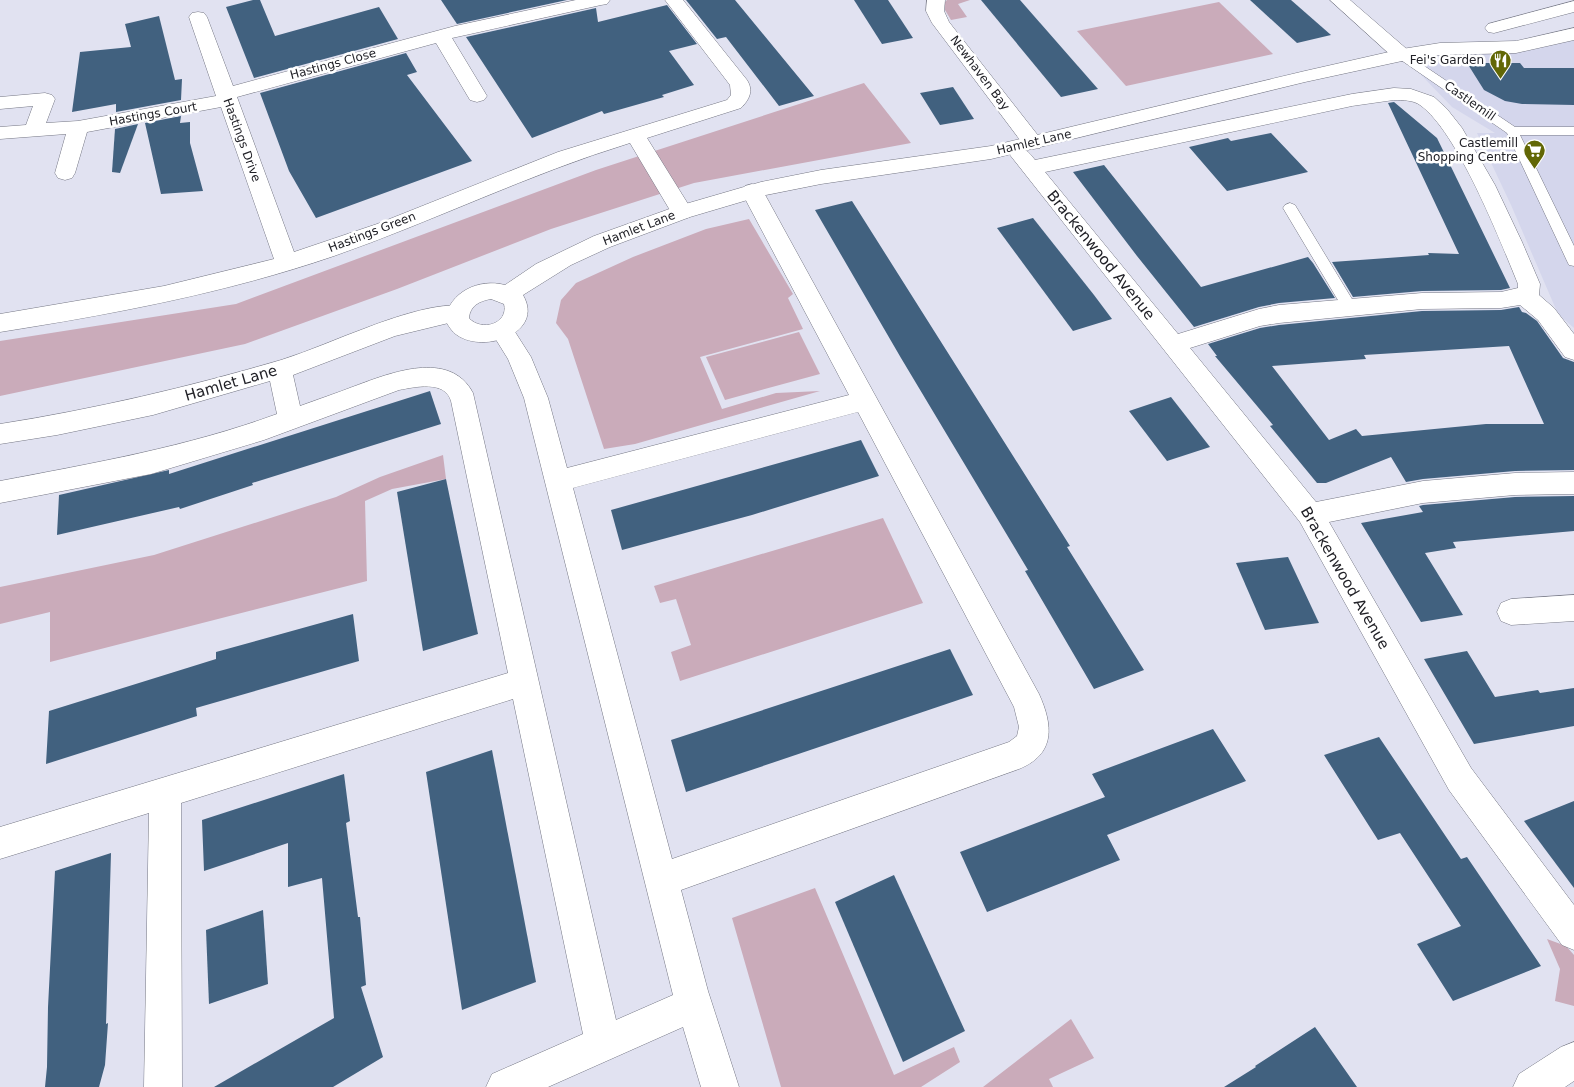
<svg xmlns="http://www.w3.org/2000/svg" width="1574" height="1087" viewBox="0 0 1574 1087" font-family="'DejaVu Sans',sans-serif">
	<rect width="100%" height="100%" fill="#e1e2f1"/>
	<polygon fill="#d4d6ec" points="1574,34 1574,328 1558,314 1511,205 1477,133 1495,133 1452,107 1402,55 1490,48"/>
	<g fill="#caabba">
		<polygon points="947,0 970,0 958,4 967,17 951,20 945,10 945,2"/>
		<polygon points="1219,2 1273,54 1126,86 1077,31"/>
		<polygon points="864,83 911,143 694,183 551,229 397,289 245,344 0,396 0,341 236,304 596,170"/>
		<polygon points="749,219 793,294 788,298 803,329 700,357 722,409 776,393 820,391 635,444 604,449 568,339 556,323 561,300 576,283 633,257 706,229"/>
		<polygon points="799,332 820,374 725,400 706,357"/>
		<polygon points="443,455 446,479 392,489 365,501 367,581 50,662 50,612 0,624 0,587 154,555 336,497 380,477"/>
		<polygon points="883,518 923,603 680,681 671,652 691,645 676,599 660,603 654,586"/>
		<polygon points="815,888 894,1075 954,1047 960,1062 921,1087 781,1087 732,918"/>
		<polygon points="1547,939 1566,946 1574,955 1574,1006 1555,1001 1560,969"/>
		<polygon points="1071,1019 1094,1058 1049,1079 1053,1087 983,1087"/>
	</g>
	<g fill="#41617f" fill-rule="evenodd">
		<polygon points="253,0 260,0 275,36 379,7 398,39 254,78 226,7"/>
		<polygon points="441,0 567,0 457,24"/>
		<polygon points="686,0 735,0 814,96 779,106 726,37 717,39"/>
		<polygon points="854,0 888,0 913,38 882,44"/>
		<polygon points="981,0 1020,0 1098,89 1061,97"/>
		<polygon points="1250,0 1291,0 1331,35 1297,43"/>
		<polygon points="667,5 697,44 669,51 694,85 662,95 664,97 604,114 602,111 532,138 466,37 596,8 598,22"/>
		<polygon points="159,16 175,80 182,79 181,100 116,112 116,104 72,112 80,52 131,47 125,24"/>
		<polygon points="406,53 417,72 407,75 472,161 316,218 289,171 260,93"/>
		<polygon points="1467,63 1520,63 1524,68 1574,68 1574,105 1522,104 1505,101 1484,90"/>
		<polygon points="953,87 974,119 940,125 920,93"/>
		<polygon points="1394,102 1437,138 1510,288 1501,290 1422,291 1353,297 1332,262 1429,255 1428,253 1459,254 1388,103"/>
		<polygon points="181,116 180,123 190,122 190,143 203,191 161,194 145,123"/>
		<polygon points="138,124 120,173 112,172 115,129"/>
		<polygon points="1271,133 1308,172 1227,191 1189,147 1228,138 1231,141"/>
		<polygon points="1104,165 1201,287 1308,257 1313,263 1335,298 1279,303 1259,307 1194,327 1137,256 1073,172"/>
		<polygon points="852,201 1070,546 1067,547 1144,670 1094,689 1025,571 1028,570 901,358 815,210"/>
		<polygon points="1033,218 1094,295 1112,319 1073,331 997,228"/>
		<path d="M1519 307 1522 312 1526 313 1537 321 1563 358 1574 362V470L1515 471 1423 479 1406 482 1391 457 1326 483H1317L1270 426 1273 425 1215 356H1217L1208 344 1260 328 1279 325 1422 311 1501 310ZM1509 346 1544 424H1486L1362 436 1356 429 1329 440 1272 366 1366 359 1364 355Z"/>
		<polygon points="430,391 441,424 252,483 253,485 180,509 179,507 57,535 59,495 169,470 169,474"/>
		<polygon points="1171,397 1210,447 1167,461 1129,411"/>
		<polygon points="861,440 879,476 752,515 622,550 611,510"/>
		<polygon points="446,479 478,634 423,651 397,492"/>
		<polygon points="1574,496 1574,531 1453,542 1456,548 1425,553 1463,615 1421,622 1361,523 1423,512 1419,506 1423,505 1515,497"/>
		<polygon points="1288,557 1319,623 1265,630 1236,563"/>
		<polygon points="353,614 359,661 196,708 197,716 46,764 49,711 216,659 216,652"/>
		<polygon points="950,649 973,695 686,792 671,740"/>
		<polygon points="1467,651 1495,697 1538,690 1540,693 1574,688 1574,726 1474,744 1424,659"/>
		<polygon points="1213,729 1246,781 1107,835 1120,860 987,912 960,852 1105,797 1092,774"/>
		<polygon points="1379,737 1461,859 1467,857 1541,966 1453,1001 1417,944 1461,926 1400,833 1378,840 1324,755"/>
		<polygon points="492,750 536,982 462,1010 426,772"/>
		<polygon points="344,774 350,821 346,823 358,917 360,917 366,985 361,987 383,1057 333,1087 214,1087 334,1018 322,878 288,887 288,843 204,871 202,820"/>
		<polygon points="1574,801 1574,888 1524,821"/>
		<polygon points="111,853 106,1024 108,1023 105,1065 99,1087 45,1087 47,1067 48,1007 55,871"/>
		<polygon points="894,875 965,1031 903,1062 835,902"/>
		<polygon points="263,910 268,984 209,1004 206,930"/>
		<polygon points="1315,1027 1357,1087 1224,1087 1256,1067 1255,1066"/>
	</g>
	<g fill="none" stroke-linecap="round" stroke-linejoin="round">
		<defs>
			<g id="service">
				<polygon points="1402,51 1515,127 1574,127 1574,135 1520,135 1574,246 1574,266 1569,265 1567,261 1507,133 1398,58 1396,55"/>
				<polygon points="1290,203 1295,205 1355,304 1357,308 1355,312 1350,313 1345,312 1283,208 1285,205"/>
			</g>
			<g id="minor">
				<path d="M576 0H610L607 4 601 5 452 38 487 96 484 100 477 102 470 100 436 43 237 97 294 252 377 224 558 152 727 100 731 95 730 85 665 0H683L747 80C754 91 749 100 741 108L647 138 693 212 690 217 682 219 674 217 630 143C529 174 434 221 334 256 226 293 113 314 0 332V314L164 286 274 259 221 107 87 132 75 173 72 178 65 180 58 178 55 173 66 134 0 139V127L26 125 33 106 0 109V97L45 93 52 95 55 99 46 123 78 121 216 96 189 17 192 13 198 12 204 13 207 17 233 86 455 26Z"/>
				<polygon points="927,0 945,0 944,11 949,22 1040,138 1043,143 1040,148 1033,149 1026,148 932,23 926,11"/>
				<polygon points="1330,0 1350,0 1409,51 1411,55 1409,59 1402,61 1395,59"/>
				<polygon points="1574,1 1574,12 1494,33 1488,32 1485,28 1488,24"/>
				<path d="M1394 88 1411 89 1434 97 1447 109 1462 128 1495 185 1522 242 1540 284 1539 295 1554 308 1574 334V360L1565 357 1538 320 1520 305 1501 308 1422 309 1279 323 1260 326 1190 348 1316 502 1423 481 1515 473 1574 472V494L1515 495 1423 503 1329 522 1471 768 1574 905V950L1562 945 1449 790 1300 522 1010 155 1013 150C1025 147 1028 151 1035 160L1352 94ZM1394 100C1403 100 1413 100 1420 105 1457 131 1500 240 1518 284V288L1501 292 1422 293 1279 305 1259 309 1178 334 1045 172 1352 106Z"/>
				<path d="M752 184 759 186 763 191 1039 694C1053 725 1056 754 1019 769L681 890 708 991 739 1087H701L683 1027 548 1087H486L492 1074 583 1034 513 699 181 803 182 1087H144L149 813 0 859V827L508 673 451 401C445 380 415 387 399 390L264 440 151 474 0 503V481C94 463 187 447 277 414L270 381 153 415 57 435 0 444V424C95 409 189 387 281 360 310 351 338 338 366 328 389 319 443 300 465 307L469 313 465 319 395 336 293 375 300 406C319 399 337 393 355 386 390 373 450 349 473 393L616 1020 673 995 524 398 508 359 490 330 494 324 502 321 510 324 531 357 548 398 567 468 849 395 741 191 745 186ZM858 412 1014 707 1019 727 1017 736 1009 742 672 859 573 488Z"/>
				<polygon points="1574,595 1574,621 1511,625 1501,621 1497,612 1501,603 1511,599"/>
				<polygon points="1574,1042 1574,1081 1565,1087 1513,1087 1519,1074 1561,1047"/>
			</g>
			<path id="tertiary" d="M1574 28V40L1516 53 1440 55 1402 61 1305 82 991 159 821 184 761 196 690 217 610 247 571 265 523 295C545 333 484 354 457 335 452 332 448 325 445 320 449 292 479 278 505 285L536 264 594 236 675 207 761 182 821 170 991 146 1305 71 1402 49 1440 43 1516 41ZM491 299 504 304C509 324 481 332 469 318 470 306 479 301 491 299Z"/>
		</defs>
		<use href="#service" stroke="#757784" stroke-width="1"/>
		<use href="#minor" stroke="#757784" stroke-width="1"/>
		<use href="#tertiary" stroke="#757784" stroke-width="1"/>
		<use href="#service" fill="#fff" fill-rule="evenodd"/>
		<use href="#minor" fill="#fff" fill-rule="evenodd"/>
		<use href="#tertiary" fill="#fff" fill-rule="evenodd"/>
	</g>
	<defs>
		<symbol id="restaurant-pin" viewBox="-11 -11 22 30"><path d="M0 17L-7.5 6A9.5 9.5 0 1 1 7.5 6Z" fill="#626705" stroke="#fff"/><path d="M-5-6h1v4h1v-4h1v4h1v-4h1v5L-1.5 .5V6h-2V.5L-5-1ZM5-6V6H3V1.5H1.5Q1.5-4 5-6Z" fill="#fff"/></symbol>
		<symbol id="supermarket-pin" viewBox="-11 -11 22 30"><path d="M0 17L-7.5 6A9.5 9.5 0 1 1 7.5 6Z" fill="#626705" stroke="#fff"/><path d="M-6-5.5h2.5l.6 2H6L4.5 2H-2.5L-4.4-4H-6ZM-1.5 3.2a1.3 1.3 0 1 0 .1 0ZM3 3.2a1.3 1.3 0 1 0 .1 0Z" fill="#fff"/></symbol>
	</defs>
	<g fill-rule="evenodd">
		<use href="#restaurant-pin" x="1488" y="48" width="25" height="34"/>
		<use href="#supermarket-pin" x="1522" y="138" width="25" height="34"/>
	</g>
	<g text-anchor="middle" stroke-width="5" stroke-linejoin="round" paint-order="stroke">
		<g font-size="12" fill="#212127" stroke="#fff" text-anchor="end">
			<text x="1484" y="64">Fei's Garden</text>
			<text x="1518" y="147">Castlemill<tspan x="1518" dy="14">Shopping Centre</tspan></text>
		</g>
		<g font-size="12" fill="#212127" stroke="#fff">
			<text transform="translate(333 64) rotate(-15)" y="4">Hastings Close</text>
			<text transform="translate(980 73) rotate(53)" y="4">Newhaven Bay</text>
			<text transform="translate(1470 101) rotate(35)" y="4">Castlemill</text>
			<text transform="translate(153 114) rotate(-10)" y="4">Hastings Court</text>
			<text transform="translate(242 140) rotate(70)" y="4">Hastings Drive</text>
			<text transform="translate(1034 142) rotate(-13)" y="4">Hamlet Lane</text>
			<text transform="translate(639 228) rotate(-21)" y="4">Hamlet Lane</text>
			<text transform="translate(372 232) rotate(-21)" y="4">Hastings Green</text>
		</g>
		<g font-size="15" fill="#212127" stroke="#fff">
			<text transform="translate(1101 255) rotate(51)" y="5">Brackenwood Avenue</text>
			<text transform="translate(231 383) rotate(-16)" y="5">Hamlet Lane</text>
			<text transform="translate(1345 578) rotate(60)" y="5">Brackenwood Avenue</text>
		</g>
	</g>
</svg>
